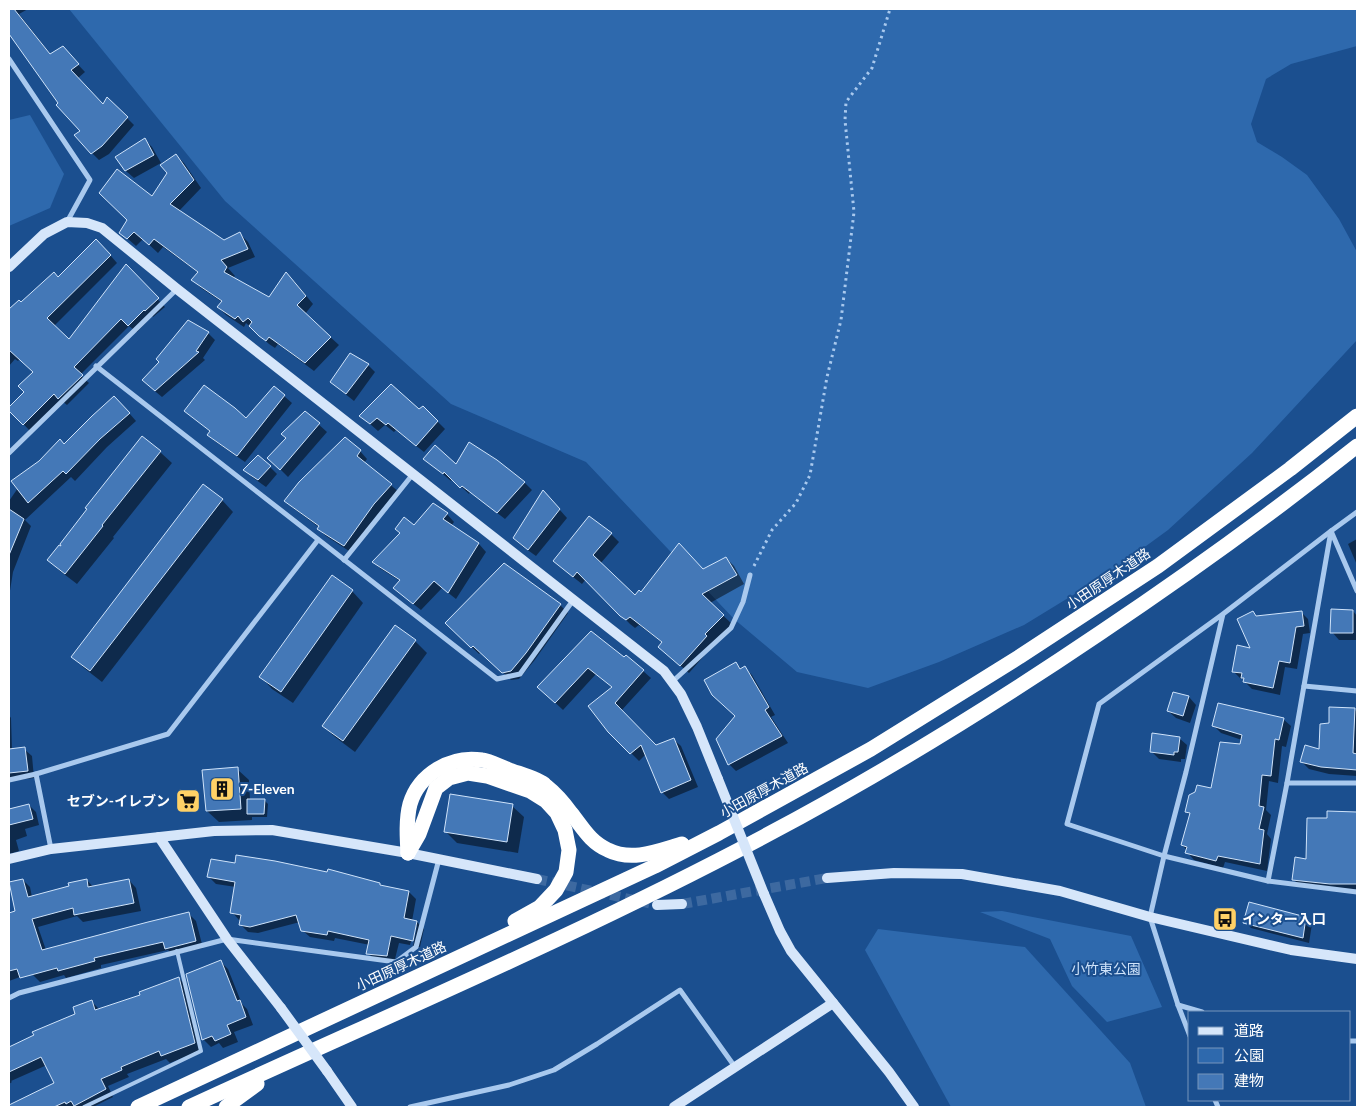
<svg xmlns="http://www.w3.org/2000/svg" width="1366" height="1116" viewBox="0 0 1366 1116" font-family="Lato,'Noto Sans JP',sans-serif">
	<rect width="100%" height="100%" fill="#1b4f8f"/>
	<g fill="#2e69ad">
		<polygon points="69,9 1357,9 1357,46 1291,64 1266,79 1251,124 1257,142 1282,157 1307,175 1339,219 1357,252 1357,340 1252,453 1168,530 1109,573 1024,625 939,662 868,688 797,672 734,619 586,462 451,404 225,201"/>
		<polygon points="30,115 64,174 50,208 9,226 9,120"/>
		<polygon points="1002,911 1131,936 1162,1007 1107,1022 1072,986 1050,939 980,912"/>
		<polygon points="878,929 1025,947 1130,1063 1146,1107 951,1107 865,950"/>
	</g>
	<g fill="#0007">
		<polygon points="9,9 28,9 19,14 51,55 70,56 85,72 78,78 103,105 108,99 134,125 109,154 99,160 92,153 82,131 60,103 9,31"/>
		<polygon points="144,139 152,147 161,163 134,178 126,171 116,157"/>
		<polygon points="176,155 184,163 201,188 179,211 224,242 240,234 248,242 255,257 228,268 235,276 233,278 269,298 294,281 313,304 305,314 339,345 314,371 278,344 275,348 269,344 246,323 244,327 226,315 218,307 222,302 201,288 193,280 199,273 163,247 158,253 143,239 136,246 120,232 153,198 169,172"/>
		<polygon points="104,248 117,263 54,326 70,341 126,266 165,307 153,317 152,316 137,332 129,326 80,375 89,383 67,405 62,401 31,432 9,409 26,392 34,372 20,359 18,361 15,359 9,366 9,311 18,302 21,304"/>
		<polygon points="188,321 208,333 215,340 203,358 205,360 162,397 150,387"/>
		<polygon points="368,365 375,372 354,401 339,389 331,382"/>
		<polygon points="284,396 292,403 245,462 216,442 208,435 211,432 186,411 246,420"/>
		<polygon points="122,405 136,421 107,447 75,481 71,477 25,520 31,526 13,572 9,597 9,501 18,488 64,445"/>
		<polygon points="423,407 445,429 424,452 396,430 394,432 385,425 378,431 361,416 419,411"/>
		<polygon points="305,412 327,432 288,477 269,458 288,438"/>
		<polygon points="360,451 367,459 364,463 399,492 352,553 326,536 318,529 320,528 293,508 286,501"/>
		<polygon points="160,452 172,463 113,537 114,538 77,584 60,571 49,560 89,509"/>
		<polygon points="425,459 456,465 496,461 525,483 532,490 505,519 470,492 469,494 452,478 451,481"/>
		<polygon points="270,467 277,474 266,487 252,477 245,470"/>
		<polygon points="203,486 222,500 233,512 102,682 84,668 73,656"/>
		<polygon points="551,500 567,518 536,556 522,546 514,538"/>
		<polygon points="447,514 454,522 451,526 479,544 486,552 456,599 442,588 421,610 402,595 400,581 381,569 374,562 414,527"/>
		<polygon points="590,518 611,534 619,542 600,564 635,596 703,571 726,558 734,566 744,584 710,603 732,624 689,673 668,655 663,643 639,625 635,628 630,624 586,579 582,584 563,569"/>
		<polygon points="1357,539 1357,565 1348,544"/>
		<polygon points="352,591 363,603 293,703 272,689 261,677"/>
		<polygon points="560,605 568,613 534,661 519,679 511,680 481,652 479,654 447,623"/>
		<polygon points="1353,611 1357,616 1357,640 1339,640 1332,632"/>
		<polygon points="1301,612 1308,619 1310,633 1303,634 1297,669 1285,667 1280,695 1252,689 1245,682 1244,679 1240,678 1233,671 1252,649 1253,613 1258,617"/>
		<polygon points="396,627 415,641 427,653 355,752 335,737 323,726"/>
		<polygon points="592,633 624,659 643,671 651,678 621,711 656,747 673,739 681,746 698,787 669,799 662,792 646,754 639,761 609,731 613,688 596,674 563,710 546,694"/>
		<polygon points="736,664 742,669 745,668 752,675 775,715 771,717 788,743 736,771 729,764 737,716"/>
		<polygon points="1189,697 1196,705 1190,723 1176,718 1168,711"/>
		<polygon points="1354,709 1357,712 1357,776 1329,774 1309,769 1301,761 1321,750 1330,724"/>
		<polygon points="9,715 11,718 12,750 24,749 32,756 34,778 9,781"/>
		<polygon points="1283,719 1291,726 1286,747 1282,746 1278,783 1269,781 1266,810 1271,815 1267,834 1271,839 1267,871 1225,862 1223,868 1194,860 1187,852 1187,850 1182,845 1191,816 1187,812 1212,789 1241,745 1242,740 1221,733 1213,725"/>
		<polygon points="1179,738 1187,745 1185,759 1181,759 1181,762 1159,759 1151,751"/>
		<polygon points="237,769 249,780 250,800 264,800 268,804 267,817 252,817 252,820 219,822 207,811"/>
		<polygon points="29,805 36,812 39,825 25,829 27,836 16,840 19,851 9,854 9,810"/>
		<polygon points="512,806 524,817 518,853 457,843 445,831"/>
		<polygon points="1328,813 1357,814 1357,891 1301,887 1293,879 1307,860 1328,820"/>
		<polygon points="209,877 379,884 382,887 409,892 416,899 412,921 417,922 424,929 420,947 413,946 417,926 415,926 410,945 399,943 394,963 375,960 368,953 370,945 335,938 334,941 310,937 302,930 300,922 258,933 248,932 241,925 242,920 239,920 232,912 236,887 216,884"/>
		<polygon points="23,880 30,887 32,897 70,887 87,880 94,888 129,880 136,888 141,911 83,922 77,916 38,927 46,950 188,913 196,921 203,948 173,955 168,950 101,965 101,968 66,978 64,975 40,982 32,974"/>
		<polygon points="1305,918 1312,924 1309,943 1251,928 1245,922"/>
		<polygon points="9,950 20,977 9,981"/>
		<polygon points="221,962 228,969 242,1004 247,1009 253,1025 234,1032 238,1042 223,1048 219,1043 211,1047 203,1039"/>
		<polygon points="179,978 186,986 202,1050 170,1063 166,1059 127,1074 129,1077 108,1086 113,1097 93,1107 9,1107 9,1102 12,1105 56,1084 47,1065 11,1081 12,1082 9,1084 9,1055 11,1054 9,1048 77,1015 92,1002 100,1010 142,996"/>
	</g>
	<g fill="#4478b7" stroke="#cfe3fa">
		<polygon points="9,9 14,9 50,54 63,46 79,64 71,70 103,104 107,97 128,117 102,146 91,154 74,135 80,131 56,105 58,103 9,34"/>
		<polygon points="145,138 154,155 125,171 115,157"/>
		<polygon points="176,154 194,180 170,204 224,240 240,232 248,249 221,260 227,267 224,272 269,297 286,272 306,296 297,305 331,337 305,363 269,337 266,341 259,336 249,326 252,322 248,318 243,322 238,316 235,319 217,307 222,301 191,280 198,272 154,239 149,245 134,232 127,239 119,233 127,220 99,193 117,169 152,196 167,173 160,165"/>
		<polygon points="96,239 111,255 47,318 69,339 126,264 159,298 145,311 144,310 128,326 121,319 74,367 83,375 58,399 54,394 23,425 9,411 9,407 24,392 18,386 33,372 9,350 9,309 19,300 21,302 54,272 58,277"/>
		<polygon points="188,320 209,332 196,351 199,352 155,391 142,380 159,362 156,359"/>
		<polygon points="350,353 369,364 346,394 330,382"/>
		<polygon points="391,384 419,409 423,406 438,421 416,446 388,423 386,425 377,418 370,424 359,416"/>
		<polygon points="204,385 235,408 246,418 274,386 285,395 237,456 207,435 210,431 184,411"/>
		<polygon points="114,396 130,413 100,439 66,474 63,471 28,503 11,481 39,461 60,439 64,444 92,416"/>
		<polygon points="305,411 320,423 280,470 267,458 286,438 281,434"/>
		<polygon points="142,436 161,451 102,525 103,526 65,574 47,560 59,545 61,546 60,544 87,509 85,508"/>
		<polygon points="345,437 361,450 357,456 392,484 374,504 344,546 317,529 319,526 284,501 299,482"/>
		<polygon points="469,442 497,460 525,482 497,513 462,486 460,488 444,472 443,474 423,459 435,445 456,464"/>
		<polygon points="258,455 271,466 258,480 243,470"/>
		<polygon points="203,484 223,499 90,671 71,657"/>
		<polygon points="543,490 560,509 528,550 513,538"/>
		<polygon points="433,503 448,513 443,519 479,543 448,593 434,581 413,604 393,588 400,580 372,562 400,533 395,529 404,517 414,525"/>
		<polygon points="9,509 24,519 9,555"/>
		<polygon points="589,516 612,533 593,555 635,595 639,590 641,592 679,543 703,569 726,557 737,575 702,594 724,615 705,634 707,636 680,666 658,647 662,642 630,617 626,620 620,616 577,572 573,577 553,561"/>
		<polygon points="504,563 561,604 526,653 511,671 502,673 473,646 471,648 445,623"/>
		<polygon points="332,575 353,590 281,692 259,677"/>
		<polygon points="1331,609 1353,610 1353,633 1330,633"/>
		<polygon points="1253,611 1256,616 1302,611 1304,626 1296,627 1290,663 1279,661 1273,688 1243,682 1244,678 1241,678 1242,673 1232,672 1237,645 1250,648 1237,619"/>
		<polygon points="395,625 416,640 343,741 322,726"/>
		<polygon points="591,631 624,657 626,655 644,670 615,703 656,745 674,738 691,780 661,793 641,745 630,754 608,732 588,706 612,687 588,668 555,703 537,687"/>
		<polygon points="736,662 740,669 745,666 769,707 765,710 782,736 728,765 716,739 735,716 712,695 704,680"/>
		<polygon points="1173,692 1189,696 1183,716 1167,711"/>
		<polygon points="1218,703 1284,718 1279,740 1275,739 1271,776 1262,775 1259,806 1264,807 1259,829 1264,830 1260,864 1218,856 1216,861 1185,853 1187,847 1181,845 1190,813 1185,812 1189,795 1195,792 1197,785 1211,788 1220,742 1240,744 1242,735 1212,726"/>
		<polygon points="1329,707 1355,708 1353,753 1357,754 1357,770 1321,767 1300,762 1305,745 1319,749 1320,724 1329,723"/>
		<polygon points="1152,733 1180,737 1178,752 1174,752 1174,755 1150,752"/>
		<polygon points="25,747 28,771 9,773 9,749"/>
		<polygon points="238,767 241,809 206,811 202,770"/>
		<polygon points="450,794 513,804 507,842 444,832"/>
		<polygon points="247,799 265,799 264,814 247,814"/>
		<polygon points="29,804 33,819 9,825 9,809"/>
		<polygon points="1327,811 1357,812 1357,884 1330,884 1292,880 1295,857 1306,859 1307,818 1327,818"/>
		<polygon points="236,855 275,861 327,872 328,869 380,883 380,885 409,891 404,918 417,921 413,941 391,936 387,956 366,954 369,940 328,931 327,935 301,931 296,915 250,927 239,925 241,915 230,913 235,882 207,877 211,859 235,863"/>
		<polygon points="23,879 28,897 69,886 68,883 87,879 88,887 129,879 134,903 74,915 73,908 32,919 42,950 148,922 189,912 196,941 165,949 163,942 94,958 95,961 58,971 57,968 20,978 17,969 9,971 9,913 15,911 9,882"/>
		<polygon points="1249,902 1306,917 1303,938 1243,923"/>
		<polygon points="221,960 237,1001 240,1000 246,1017 227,1025 231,1034 215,1041 212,1036 202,1040 186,974"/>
		<polygon points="179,977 195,1043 161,1056 159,1051 121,1067 122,1070 101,1079 106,1089 74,1106 71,1101 66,1104 65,1102 54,1107 9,1107 9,1105 54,1083 41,1057 9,1072 9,1047 34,1035 32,1032 75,1014 73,1007 92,1000 95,1010 140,995 139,992"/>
	</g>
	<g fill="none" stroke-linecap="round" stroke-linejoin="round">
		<g stroke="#3d69a0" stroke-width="10" stroke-dasharray="10 5" stroke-linecap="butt">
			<polyline points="537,879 657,905"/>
			<polyline points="682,904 827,878"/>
		</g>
		<polyline stroke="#a9c9ee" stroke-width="3" stroke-dasharray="2.5 4" stroke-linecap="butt" points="754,566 772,530 796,503 810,475 827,377 841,320 854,212 845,120 846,102 872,68 890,9"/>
		<polyline stroke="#a9c9ee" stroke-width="4" points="84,1107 201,1051 177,951"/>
		<g stroke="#a9c9ee" stroke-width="5">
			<polyline points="9,59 90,180 67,222"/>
			<polyline points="96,366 497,679 520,674 574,599"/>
			<polyline points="9,453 177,289"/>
			<polyline points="344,560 413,474"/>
			<polyline points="1223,614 1186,772 1164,856 1067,824 1099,704 1223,614 1331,531 1357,591"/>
			<polyline points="672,682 731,628 743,602 750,575"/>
			<polyline points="1304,686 1357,691"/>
			<polyline points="36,774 51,849"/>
			<polyline points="9,780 36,774 168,734 318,540"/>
			<polyline points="1287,783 1357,783"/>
			<polyline points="1268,881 1287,783 1331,531 1357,512"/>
			<polyline points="9,998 19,993 227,939 396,962 416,947 439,859"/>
			<polyline points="1178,1005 1202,1012"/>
			<polyline points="1190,1036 1178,1005 1150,917 1164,856 1268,881 1357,892"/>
			<polyline points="1350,1041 1357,1041"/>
			<polyline points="1215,1100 1218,1107"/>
			<polyline points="410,1107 509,1085 554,1070 597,1044 680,990 735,1067"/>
		</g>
		<g stroke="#d6e6fa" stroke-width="10">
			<polyline points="9,267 44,234 67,222 87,223 102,228 177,289 664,671 681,694 697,727 718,779"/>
			<polyline points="159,837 227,939 281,1008"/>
			<polyline points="9,859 51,849 214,831 272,830 408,853 537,879"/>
			<polyline points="827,878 894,873 962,874 1060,891 1150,917 1291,950 1357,959"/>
			<polyline points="764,894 780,931 791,951 889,1072 914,1107"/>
			<polyline points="657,905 682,904"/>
			<polyline points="327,1071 352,1107"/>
			<polyline points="674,1107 833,1003"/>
		</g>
		<g stroke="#fff" stroke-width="15">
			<polyline points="408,853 419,834 436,788 449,778 468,773 487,776 530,791 546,801 557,813 565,830 569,850 566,872 556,890 540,907 515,921"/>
			<path d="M408 853C407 837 406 819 410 804 419 774 451 755 482 760 490 761 499 766 507 769 516 773 538 778 545 785 555 793 564 803 571 813 583 828 590 842 608 850 632 862 658 851 682 844"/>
			<polyline points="138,1107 655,866 719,833 871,749 1019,657 1158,566 1290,469 1357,416"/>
			<path d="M189 1107C382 1018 577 936 765 836 880 775 992 706 1100 633 1188 574 1274 512 1357 446"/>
			<polyline points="226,1107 231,1103 257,1084"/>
		</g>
		<g stroke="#d6e6fa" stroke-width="10">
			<polyline points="718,779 764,894"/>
			<polyline points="281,1008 327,1071"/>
		</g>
	</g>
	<defs>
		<symbol id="building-square" viewBox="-11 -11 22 22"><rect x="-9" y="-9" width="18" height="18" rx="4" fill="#ffd166" stroke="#1b4f8f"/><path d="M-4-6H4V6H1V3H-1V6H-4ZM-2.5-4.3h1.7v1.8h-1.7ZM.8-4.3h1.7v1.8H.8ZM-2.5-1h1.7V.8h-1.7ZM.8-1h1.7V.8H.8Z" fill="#111"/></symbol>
		<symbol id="supermarket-square" viewBox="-11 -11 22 22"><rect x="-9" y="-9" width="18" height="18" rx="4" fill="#ffd166" stroke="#1b4f8f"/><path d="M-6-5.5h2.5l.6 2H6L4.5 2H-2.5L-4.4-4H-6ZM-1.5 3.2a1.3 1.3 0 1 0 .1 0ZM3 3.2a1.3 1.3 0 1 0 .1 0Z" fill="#111"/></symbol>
		<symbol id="bus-square" viewBox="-11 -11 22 22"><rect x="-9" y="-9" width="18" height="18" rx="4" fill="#ffd166" stroke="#1b4f8f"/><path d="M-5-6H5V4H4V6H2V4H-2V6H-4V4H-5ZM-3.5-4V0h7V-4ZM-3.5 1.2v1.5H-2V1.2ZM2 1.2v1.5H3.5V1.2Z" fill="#111"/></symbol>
	</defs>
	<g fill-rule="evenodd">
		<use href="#building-square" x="208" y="775" width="28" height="28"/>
		<use href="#supermarket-square" x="174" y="787" width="28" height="28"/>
		<use href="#bus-square" x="1211" y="905" width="28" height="28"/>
	</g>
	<g text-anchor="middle" stroke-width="4" stroke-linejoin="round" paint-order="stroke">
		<g font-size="14" fill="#fff" stroke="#1b4f8f">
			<text transform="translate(1108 579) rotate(-34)" y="5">小田原厚木道路</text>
			<text transform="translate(764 790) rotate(-29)" y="5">小田原厚木道路</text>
			<text transform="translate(401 966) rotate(-25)" y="5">小田原厚木道路</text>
		</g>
		<g font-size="14" font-weight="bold" fill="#fff" stroke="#1b4f8f" text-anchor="start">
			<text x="240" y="794">7-Eleven</text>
			<text x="170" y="806" text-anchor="end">セブン-イレブン</text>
			<text x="1242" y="924">インター入口</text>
		</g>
		<g font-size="14" fill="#cfe3fa" stroke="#1b4f8f">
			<text x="1106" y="974">小竹東公園</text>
		</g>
	</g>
	<rect width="1366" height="1116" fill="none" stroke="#ffffff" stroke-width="20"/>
	<rect x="1188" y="1011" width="162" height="90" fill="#1b4f8f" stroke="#7695bc"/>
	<rect x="1198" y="1027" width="25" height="8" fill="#d6e6fa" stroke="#7695bc"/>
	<text x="1234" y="1036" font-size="15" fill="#ffffff">道路</text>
	<rect x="1198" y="1048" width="25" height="15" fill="#2e69ad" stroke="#7695bc"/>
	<text x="1234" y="1061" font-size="15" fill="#ffffff">公園</text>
	<rect x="1198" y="1074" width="25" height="15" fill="#4478b7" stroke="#7695bc"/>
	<text x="1234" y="1086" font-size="15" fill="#ffffff">建物</text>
</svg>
